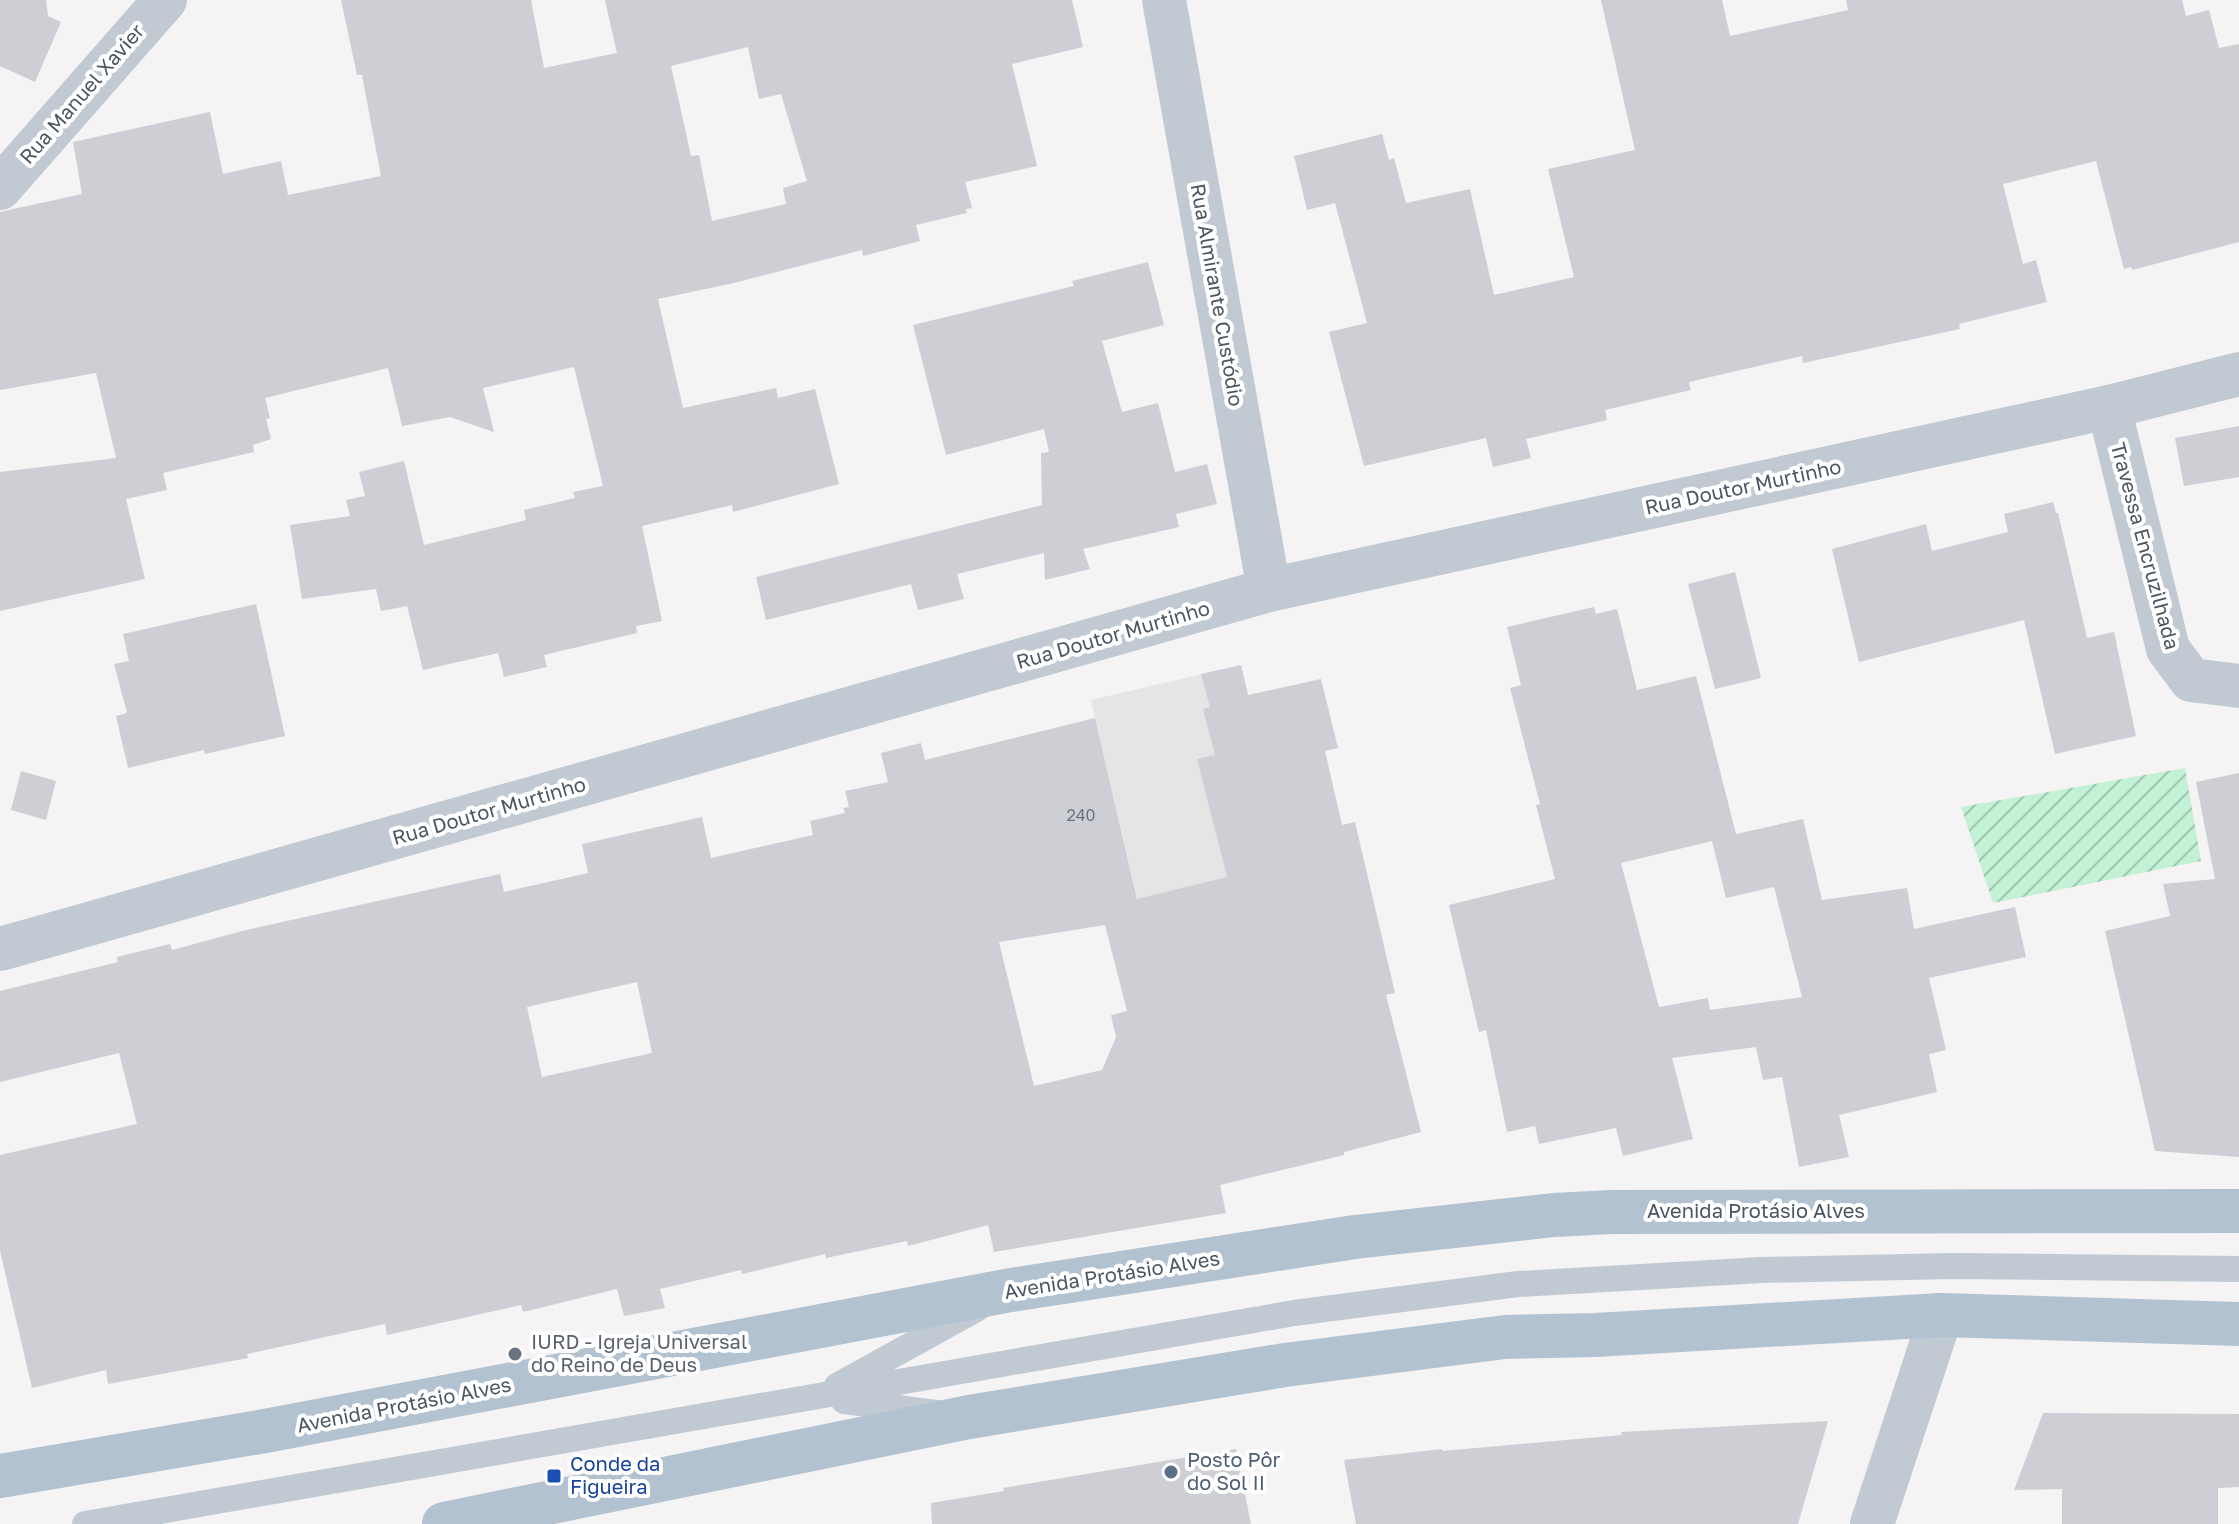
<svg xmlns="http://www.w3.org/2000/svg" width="2239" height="1524" viewBox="0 0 2239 1524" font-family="'Golos Text',sans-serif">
	<defs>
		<pattern id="garden-furrows" width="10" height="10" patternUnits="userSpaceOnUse" patternTransform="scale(2)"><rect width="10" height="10" fill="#c3f1d5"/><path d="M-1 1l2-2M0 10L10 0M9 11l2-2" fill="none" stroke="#a0c6b0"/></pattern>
	</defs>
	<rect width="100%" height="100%" fill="#f5f3f3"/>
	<polygon fill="#e6e4e5" points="1241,665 1293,878 1141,914 1091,700"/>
	<polygon fill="url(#garden-furrows)" points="2185,768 2201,861 1993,903 1961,807"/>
	<g fill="#cdcfd5" fill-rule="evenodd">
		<polygon points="0,0 46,0 48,16 61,22 35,82 0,66"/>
		<path d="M341 0H531L544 68 617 53 605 0H1072L1083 47 1012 64 1037 166 965 182 972 208 966 209 967 213 916 225 920 241 863 256 862 250 734 283 658 299 683 408 776 388 778 398 815 389 839 484 733 512 732 505 642 526 662 621 636 626 637 633 544 655 547 667 504 677 498 653 423 670 407 606 381 611 376 589 302 599 290 525 350 516 346 500 365 496 359 472 404 461 424 545 526 520 524 510 575 498 573 492 603 486 574 367 483 388 494 432 450 417 402 426 388 368 265 398 270 418 266 419 271 439 253 445 254 452 163 473 167 490 126 499 145 579 0 611V472L116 458 96 373 0 390V212L82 194 73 142 210 112 223 174 281 161 288 195 381 176 362 75H357ZM748 47 759 99 781 94 807 181 783 188 786 204 712 221 699 155 691 156 671 66Z"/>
		<polygon points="1601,0 1722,0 1730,36 1848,10 1846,0 2182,0 2186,16 2209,10 2219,48 2239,44 2239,242 2132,270 2131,267 2124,269 2096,161 2003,184 2023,264 2036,260 2047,302 1959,324 1960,329 1803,363 1802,356 1689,382 1691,390 1605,410 1607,420 1526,439 1531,458 1493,467 1486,438 1364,466 1329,332 1367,323 1335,203 1307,210 1294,156 1382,134 1389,160 1394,158 1406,203 1470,189 1494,295 1574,277 1548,169 1635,150"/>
		<polygon points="1148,262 1164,325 1102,341 1122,412 1158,403 1175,472 1207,464 1217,504 1176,514 1179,527 1083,549 1090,569 1045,580 1044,553 957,574 964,599 918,610 911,584 766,620 756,577 1042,505 1041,453 1049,452 1044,429 946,455 913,325 1074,286 1072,281"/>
		<polygon points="2239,426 2239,477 2184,486 2175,438"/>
		<polygon points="2053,502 2056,513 2058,513 2087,638 2114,632 2136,736 2055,754 2024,620 1859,662 1832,549 1926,524 1932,551 2008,532 2004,514"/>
		<polygon points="1735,572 1761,678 1715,689 1688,584"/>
		<polygon points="256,604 285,736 205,754 204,750 128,768 116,716 127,713 114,664 129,661 123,634"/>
		<path d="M1594 607 1596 614 1617 609 1637 690 1696 676 1736 834 1803 819 1822 900 1907 888 1914 929 2015 907 2026 957 1929 978 1946 1050 1929 1054 1937 1092 1839 1115 1849 1157 1799 1167 1782 1077 1763 1080 1756 1047 1672 1058 1693 1139 1623 1156 1616 1128 1539 1144 1535 1126 1507 1132 1486 1030 1479 1032 1449 905 1555 879 1536 805 1540 804 1510 688 1521 685 1507 627ZM1712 841 1726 898 1774 887 1802 997 1710 1010 1708 998 1659 1007 1621 863Z"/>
		<path d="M1241 665 1248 695 1321 679 1338 748 1325 751 1342 825 1355 822 1395 993 1386 995 1421 1132 1344 1152V1155L1220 1185 1226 1213 994 1252 988 1225 908 1246 907 1241 826 1258 825 1254 742 1274 741 1270 660 1289 665 1308 624 1316 617 1289 523 1312 521 1305 387 1335 385 1324 247 1354 248 1358 108 1384 106 1370 32 1388 0 1251V1155L137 1124 119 1053 0 1082V991L118 962 117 957 170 944 172 950 246 930 500 874 504 892 588 873 582 844 702 817 711 858 813 835 810 821 845 813 843 808 849 807 845 791 888 782 881 753 921 743 925 760 1095 718 1137 899 1227 877 1197 759 1215 755 1203 709 1210 707 1201 674ZM1105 925 1127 1011 1111 1015 1116 1037 1102 1070 1034 1086 999 942ZM637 982 652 1053 542 1077 527 1007Z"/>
		<polygon points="21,771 56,781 46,820 11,810"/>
		<polygon points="2239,773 2239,1157 2155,1151 2105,931 2170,916 2163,884 2215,879 2196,782"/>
		<polygon points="2043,1413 2239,1414 2239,1487 2218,1488 2218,1524 2062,1524 2062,1489 2014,1490"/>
		<polygon points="1828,1421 1798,1524 1356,1524 1344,1460 1442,1449 1442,1451 1622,1435 1621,1432"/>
		<polygon points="1236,1449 1251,1524 932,1524 931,1503 1004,1491 1003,1488"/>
	</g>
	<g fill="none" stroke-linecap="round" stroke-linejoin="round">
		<g stroke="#c1cad2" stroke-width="26">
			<polyline points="837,1386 978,1308"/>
			<polyline points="844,1401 936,1413"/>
			<polyline points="85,1524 1294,1313 1518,1284 1762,1270 1952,1266 2239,1269"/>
		</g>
		<g stroke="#c1cad2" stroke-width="44">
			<polyline points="1164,0 1269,590"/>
			<polyline points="0,188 165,0"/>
			<polyline points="2109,407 2168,649 2191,680 2239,686"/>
		</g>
		<g stroke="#c1cad2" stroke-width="44">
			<polyline points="0,949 1269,590 2109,407 2239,374"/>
			<polyline points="1872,1524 1941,1315"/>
		</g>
		<g stroke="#b3c2d1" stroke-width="44">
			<polyline points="0,1476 265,1431 1011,1290 1355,1237 1554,1215 1612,1212 2239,1211"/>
			<polyline points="444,1524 969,1417 1285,1365 1505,1337 1595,1335 1941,1315 2239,1324"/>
		</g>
	</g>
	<circle fill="#6b7280" stroke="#fff" stroke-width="3" cx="515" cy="1354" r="8"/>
	<circle fill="#5c6f8a" stroke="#fff" stroke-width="3" cx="1171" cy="1472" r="8"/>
	<rect fill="#1a4fb4" stroke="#fff" stroke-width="3" x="546" y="1468" width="16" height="16" rx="4"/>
	<g text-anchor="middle" stroke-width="8" stroke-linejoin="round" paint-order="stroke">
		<g font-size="16" fill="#6b747e">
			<text x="1081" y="821">240</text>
		</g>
		<g font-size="20" fill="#4a5661" stroke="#fff">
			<text transform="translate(82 94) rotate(-49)" y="7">Rua Manuel Xavier</text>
			<text transform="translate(1217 295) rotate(80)" y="7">Rua Almirante Custódio</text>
			<text transform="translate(1743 487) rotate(-12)" y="7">Rua Doutor Murtinho</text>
			<text transform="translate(2145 546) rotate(75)" y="7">Travessa Encruzilhada</text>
			<text transform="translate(1113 635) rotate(-16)" y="7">Rua Doutor Murtinho</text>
			<text transform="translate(489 811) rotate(-16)" y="7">Rua Doutor Murtinho</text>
			<text x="1756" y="1218">Avenida Protásio Alves</text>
			<text transform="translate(1112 1275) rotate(-9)" y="7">Avenida Protásio Alves</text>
			<text transform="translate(404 1405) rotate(-11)" y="7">Avenida Protásio Alves</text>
		</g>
		<g font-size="20" fill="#5b616d" stroke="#fff" text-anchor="start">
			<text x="531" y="1349">IURD - Igreja Universal<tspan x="531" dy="23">do Reino de Deus</tspan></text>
		</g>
		<g font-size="20" fill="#4e5e75" stroke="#fff" text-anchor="start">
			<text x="1187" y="1467">Posto Pôr<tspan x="1187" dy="23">do Sol II</tspan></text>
		</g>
		<g font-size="20" fill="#164399" stroke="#fff" text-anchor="start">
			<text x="570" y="1471">Conde da<tspan x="570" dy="23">Figueira</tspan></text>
		</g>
	</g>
</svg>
